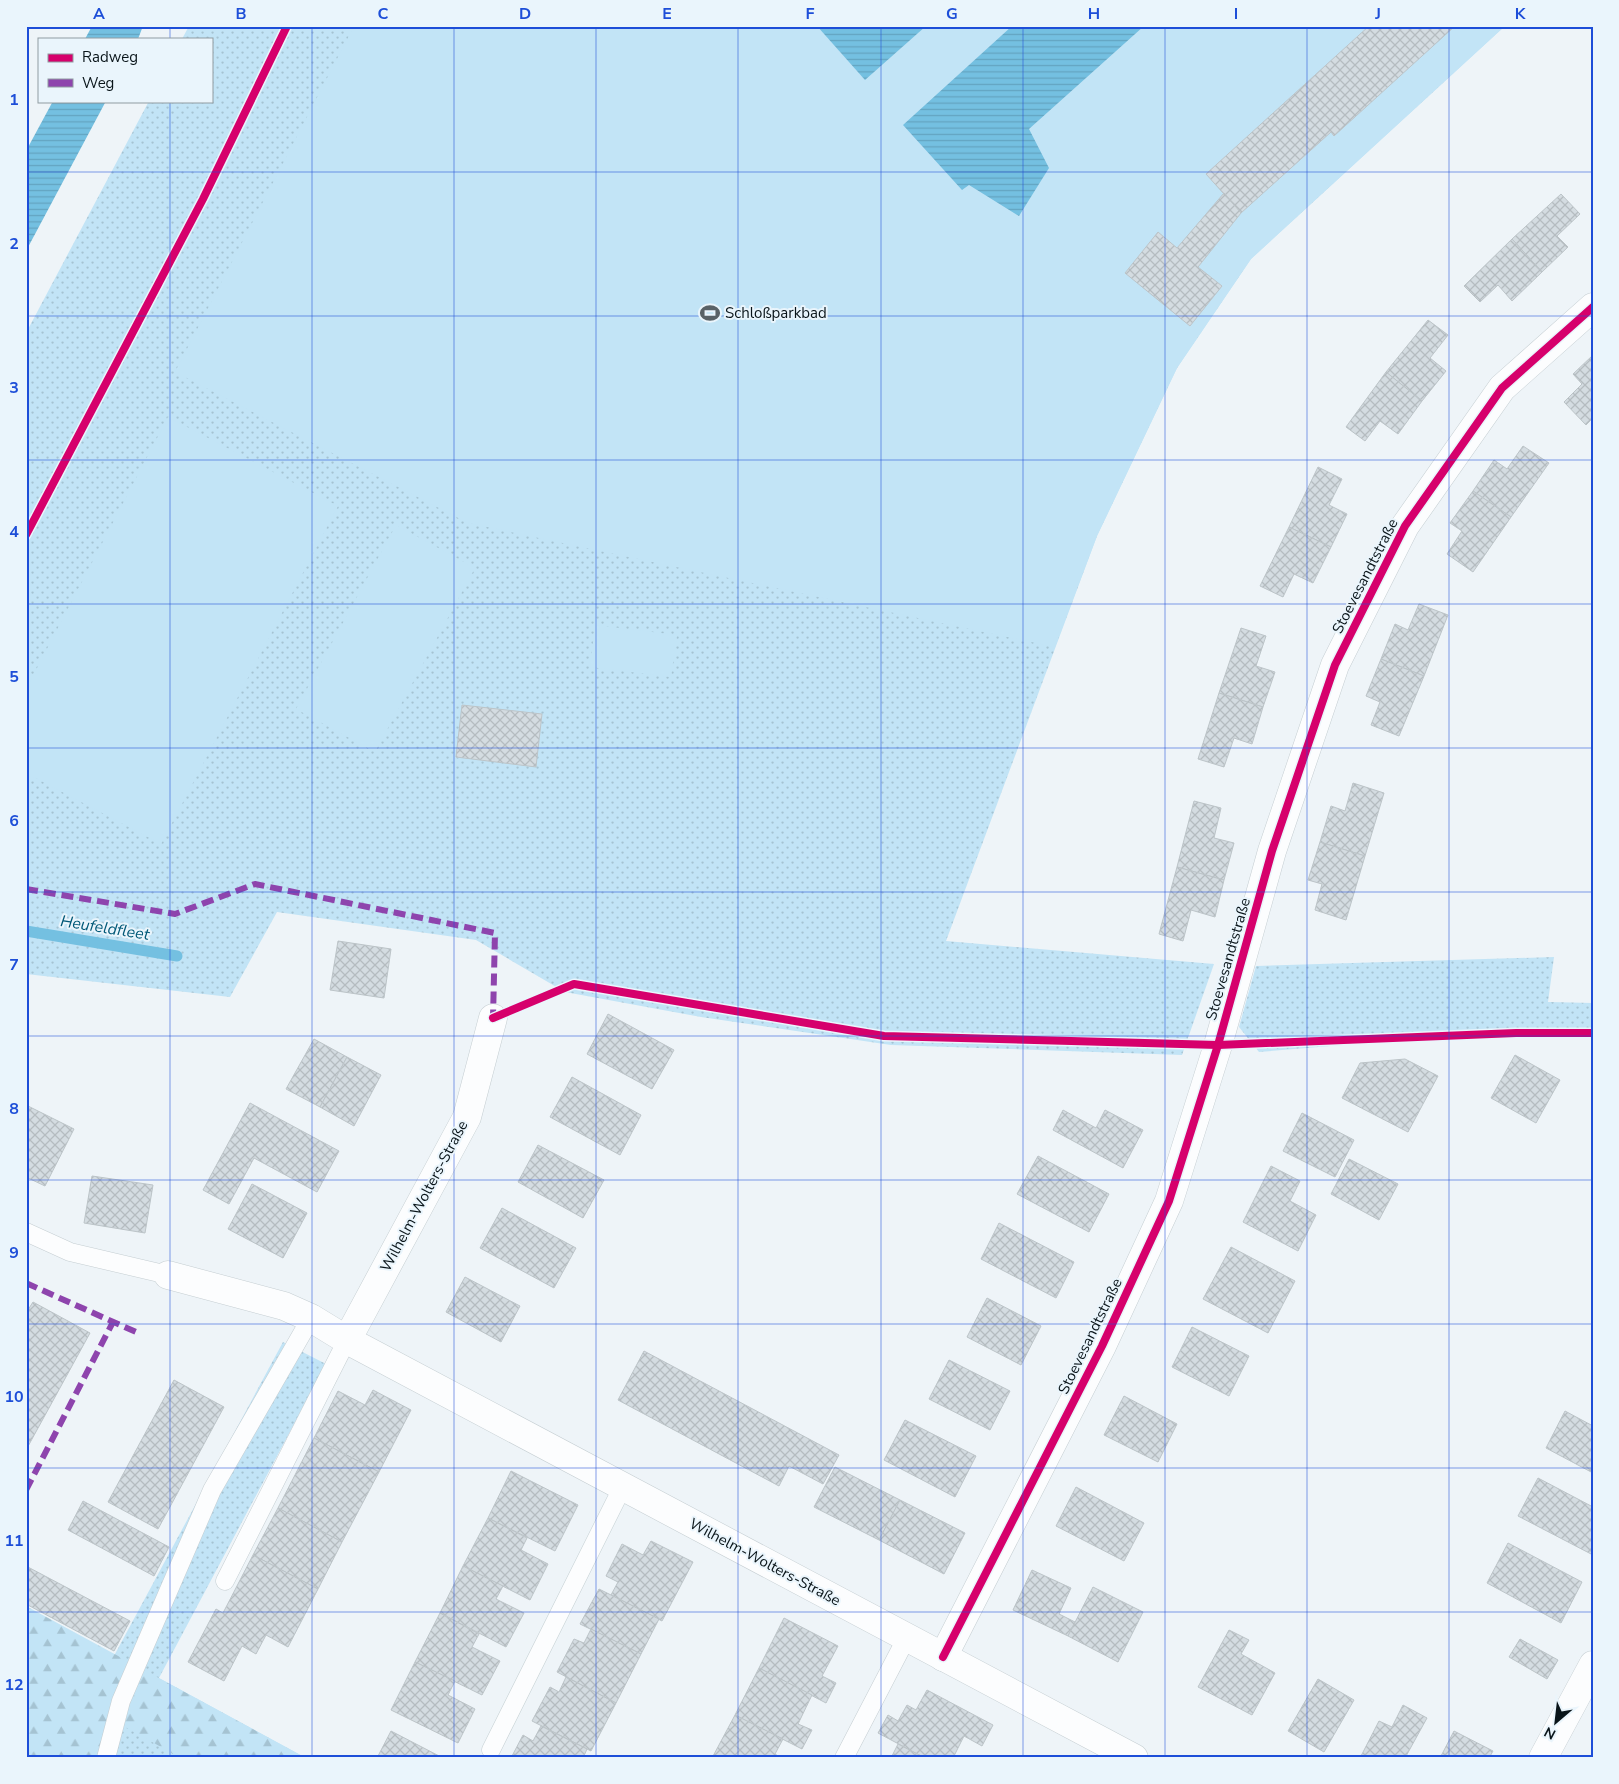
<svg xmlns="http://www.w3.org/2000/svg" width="1619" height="1784" viewBox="0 0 1619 1784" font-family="'Nunito Sans',sans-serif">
	<defs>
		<pattern id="green-dots" width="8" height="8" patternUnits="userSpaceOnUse" patternTransform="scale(1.25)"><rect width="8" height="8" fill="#c2e4f6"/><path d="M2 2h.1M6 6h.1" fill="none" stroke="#a5c3d2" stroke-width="1.8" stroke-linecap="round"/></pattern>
		<pattern id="forest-firs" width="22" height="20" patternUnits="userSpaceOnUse" patternTransform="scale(1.25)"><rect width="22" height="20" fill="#c2e4f6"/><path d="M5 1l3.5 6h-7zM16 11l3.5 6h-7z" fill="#a5c3d2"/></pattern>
		<pattern id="water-rules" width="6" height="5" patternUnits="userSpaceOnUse" patternTransform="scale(1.25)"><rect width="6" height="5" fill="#74c0e1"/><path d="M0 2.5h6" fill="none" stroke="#63a4c0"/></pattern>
		<pattern id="building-cross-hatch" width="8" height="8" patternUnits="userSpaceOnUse" patternTransform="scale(1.25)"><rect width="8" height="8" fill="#d4dce1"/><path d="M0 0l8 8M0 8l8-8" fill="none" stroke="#b5bcc0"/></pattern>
	</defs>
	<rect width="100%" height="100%" fill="#eef4f8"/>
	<g fill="url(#green-dots)">
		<polygon points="189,26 1505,26 1251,259 1177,368 1097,536 946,941 1214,964 1182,1055 891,1045 701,1017 565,992 476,940 277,912 230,997 26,974 26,333 149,101 211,101 211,39 182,39"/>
		<polygon points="1554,957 1548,1002 1593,1003 1593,1037 1415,1039 1259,1052 1239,1027 1256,966"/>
		<polygon points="283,1342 326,1364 159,1678 306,1758 97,1758 115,1654"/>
	</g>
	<polygon fill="url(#forest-firs)" points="26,1606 306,1758 181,1758 116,1722 97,1758 26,1758"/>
	<g fill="#c2e4f6">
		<polygon points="354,26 1505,26 1251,259 1177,368 1097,536 1055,647 468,523 175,372"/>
		<polygon points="168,417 338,506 161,844 26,773 26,689"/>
		<polygon points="396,525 475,568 375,752 296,709"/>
		<polygon points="595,625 677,635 671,677 590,667"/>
	</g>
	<g fill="url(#water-rules)">
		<polygon points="92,26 143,26 138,39 85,39"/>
		<polygon points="817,26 926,26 865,80"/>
		<polygon points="1012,26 1144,26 1029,129 1049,168 1019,216 969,185 962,190 903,125"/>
		<polygon points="53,101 106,101 26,251 26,151"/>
	</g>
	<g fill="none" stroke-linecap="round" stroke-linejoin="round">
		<polyline stroke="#74c0e1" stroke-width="11" points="26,931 177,956"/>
	</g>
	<g fill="url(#building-cross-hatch)" stroke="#bcc4c8">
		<polygon points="1369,26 1455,26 1334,136 1331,132 1241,213 1206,174"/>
		<polygon points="1224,193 1241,213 1198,267 1222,286 1190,326 1125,273 1158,232 1177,248"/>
		<polygon points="1561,194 1580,214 1557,236 1568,247 1542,272 1512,239"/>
		<polygon points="1512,239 1542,272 1512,301 1498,285 1480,302 1464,286"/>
		<polygon points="1428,320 1448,335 1430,358 1446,371 1422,401 1386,372"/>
		<polygon points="1593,355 1593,418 1586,425 1564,402 1582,384 1573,374"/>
		<polygon points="1386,372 1422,401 1398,434 1380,421 1365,441 1346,427"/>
		<polygon points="1523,446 1549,463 1511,517 1473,491 1494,460 1507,469"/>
		<polygon points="1318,467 1342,479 1329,505 1347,514 1331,547 1289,527"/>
		<polygon points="1473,491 1511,517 1473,572 1447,554 1462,531 1450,523"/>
		<polygon points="1289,527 1331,547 1313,583 1294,574 1283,597 1260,586"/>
		<polygon points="1419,604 1448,615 1424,676 1381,659 1395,624 1408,630"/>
		<polygon points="1241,628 1266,636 1256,666 1275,672 1263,707 1219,693"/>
		<polygon points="1381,659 1424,676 1399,736 1371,725 1380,702 1366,696"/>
		<polygon points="1219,693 1263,707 1252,744 1234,738 1224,767 1198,759"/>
		<polygon points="462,705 542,714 536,767 456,757"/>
		<polygon points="1353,783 1384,793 1365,856 1320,842 1331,806 1345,811"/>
		<polygon points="1194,801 1221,808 1214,838 1234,843 1224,880 1177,867"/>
		<polygon points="1320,842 1365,856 1346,920 1315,910 1322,884 1308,880"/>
		<polygon points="1177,867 1224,880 1215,917 1191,910 1183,941 1159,934"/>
		<polygon points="338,941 391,949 384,998 330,990"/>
		<polygon points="608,1014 674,1050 652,1089 587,1054"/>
		<polygon points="314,1039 347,1057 320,1107 286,1089"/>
		<polygon points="1515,1055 1560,1080 1536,1123 1491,1098"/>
		<polygon points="347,1057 381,1075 354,1126 320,1107"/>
		<polygon points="1405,1059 1438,1076 1408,1132 1342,1098 1360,1063"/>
		<polygon points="572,1077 641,1115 620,1155 550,1117"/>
		<polygon points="250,1103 339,1151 317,1192 254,1158 229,1204 203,1190"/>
		<polygon points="26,1105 74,1129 45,1186 26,1177"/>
		<polygon points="1063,1110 1096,1128 1105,1110 1143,1130 1123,1168 1053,1130"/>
		<polygon points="1302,1113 1354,1140 1335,1177 1283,1151"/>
		<polygon points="538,1145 604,1180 583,1218 518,1182"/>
		<polygon points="1038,1156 1109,1194 1089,1232 1017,1194"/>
		<polygon points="1349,1159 1398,1184 1379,1220 1331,1194"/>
		<polygon points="1271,1166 1300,1181 1290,1201 1316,1215 1298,1251 1243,1222"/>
		<polygon points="92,1176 153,1185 145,1233 84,1223"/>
		<polygon points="252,1184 307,1213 283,1258 228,1229"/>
		<polygon points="502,1208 576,1248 554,1288 480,1248"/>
		<polygon points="999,1223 1074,1262 1056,1298 981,1259"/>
		<polygon points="1231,1247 1295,1281 1268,1333 1203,1299"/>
		<polygon points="465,1277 520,1306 501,1342 446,1312"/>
		<polygon points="987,1298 1041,1326 1021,1365 967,1337"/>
		<polygon points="33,1302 90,1333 26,1450 26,1313"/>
		<polygon points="1192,1327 1249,1356 1229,1396 1172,1367"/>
		<polygon points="644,1351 839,1455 823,1484 789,1466 779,1486 618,1400"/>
		<polygon points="949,1360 1010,1391 990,1430 929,1399"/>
		<polygon points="174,1380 224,1407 158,1529 108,1502"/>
		<polygon points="373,1390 411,1410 379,1472 314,1438 338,1391 365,1405"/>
		<polygon points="1124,1396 1177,1424 1158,1462 1104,1435"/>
		<polygon points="1565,1411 1593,1426 1593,1473 1546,1448"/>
		<polygon points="905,1420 976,1456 955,1497 884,1460"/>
		<polygon points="314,1438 379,1472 342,1542 278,1508"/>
		<polygon points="835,1467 900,1500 879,1540 814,1507"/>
		<polygon points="511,1471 578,1505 555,1551 488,1518"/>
		<polygon points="1538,1478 1593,1507 1593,1555 1518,1516"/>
		<polygon points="1076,1487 1144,1523 1124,1561 1056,1526"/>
		<polygon points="900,1500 965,1533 944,1574 879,1540"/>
		<polygon points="83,1501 169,1547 154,1576 68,1530"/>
		<polygon points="278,1508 342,1542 318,1589 253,1555"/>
		<polygon points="488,1518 527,1538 521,1550 548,1564 530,1600 463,1566"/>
		<polygon points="651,1541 693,1562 662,1621 611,1595 618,1582 606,1576 622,1544 643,1555"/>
		<polygon points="1508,1543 1582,1582 1561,1623 1487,1583"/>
		<polygon points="253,1555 318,1589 288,1647 266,1635 256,1654 242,1646 224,1681 188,1662 216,1609 223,1613"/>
		<polygon points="26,1566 130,1621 114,1651 26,1604"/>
		<polygon points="463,1566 503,1586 496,1599 524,1613 506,1647 440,1613"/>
		<polygon points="1032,1570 1071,1588 1059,1614 1075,1622 1068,1636 1013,1610"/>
		<polygon points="1093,1587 1143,1612 1118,1662 1068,1636"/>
		<polygon points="599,1589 659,1619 641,1654 580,1624"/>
		<polygon points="440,1613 479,1634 472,1647 500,1661 482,1695 415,1662"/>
		<polygon points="784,1618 838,1646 822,1676 836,1683 826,1703 759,1668"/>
		<polygon points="591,1629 641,1654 616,1703 557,1672 574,1639 584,1643"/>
		<polygon points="1229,1630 1249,1640 1241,1654 1275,1673 1252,1715 1198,1687"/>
		<polygon points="1520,1639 1558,1660 1547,1679 1509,1657"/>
		<polygon points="415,1662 455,1681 448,1695 475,1709 458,1743 391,1710"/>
		<polygon points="759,1668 812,1695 798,1724 812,1730 802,1749 735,1715"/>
		<polygon points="566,1677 616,1703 591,1751 532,1721 550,1687 559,1692"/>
		<polygon points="1318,1679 1354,1700 1324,1752 1288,1731"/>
		<polygon points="927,1690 993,1725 982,1746 964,1736 953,1758 925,1758 878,1733 888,1715 898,1721 907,1705 916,1710"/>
		<polygon points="1403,1705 1427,1718 1405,1758 1360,1758 1379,1721 1392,1727"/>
		<polygon points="735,1715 783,1739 775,1754 781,1758 712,1758"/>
		<polygon points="541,1726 587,1749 583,1758 511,1758 523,1735 533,1741"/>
		<polygon points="391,1731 443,1758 377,1758"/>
		<polygon points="1454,1731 1493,1751 1489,1758 1440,1758"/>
		<polygon points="898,1744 925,1758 891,1758"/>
	</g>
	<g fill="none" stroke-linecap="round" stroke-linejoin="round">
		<defs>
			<g id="lane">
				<polyline points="26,1232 70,1252 168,1275"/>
				<polyline points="225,1581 347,1340"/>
				<polyline points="491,1750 623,1486"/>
				<polyline points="106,1758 121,1701 212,1490 311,1318"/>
				<polyline points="844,1758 907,1637"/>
			</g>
			<g id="street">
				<polyline points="168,1275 284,1306 311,1318 347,1340 1134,1758"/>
				<polyline points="347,1340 467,1117 493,1018"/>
				<polyline points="943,1657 1102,1346 1169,1201 1218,1045 1272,851 1335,665 1405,526 1502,388 1593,307"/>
				<polyline points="1543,1758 1593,1665"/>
			</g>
		</defs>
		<use href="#lane" stroke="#c5ced2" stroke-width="19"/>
		<use href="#street" stroke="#c5ced2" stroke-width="29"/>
		<use href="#lane" stroke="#fcfdfe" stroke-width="18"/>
		<use href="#street" stroke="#fcfdfe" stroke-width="28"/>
		<g stroke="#8e44ad" stroke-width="6" stroke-dasharray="12 6" stroke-linecap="butt">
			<polyline points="26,889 175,914 255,884 495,933 493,1018 497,1016"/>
			<polyline points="26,1283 136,1332"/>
			<polyline points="26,1490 113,1322"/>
		</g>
		<defs>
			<g id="cycleway">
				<polyline points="26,535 203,199 287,26"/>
				<polyline points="493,1018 574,984 884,1036 1218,1045 1516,1033 1593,1033"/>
				<polyline points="943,1657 1102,1346 1169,1201 1218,1045 1272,851 1335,665 1405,526 1502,388 1593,307"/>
			</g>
		</defs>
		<use href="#cycleway" stroke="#eaf5fc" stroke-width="11"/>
		<use href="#cycleway" stroke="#d6006c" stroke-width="8"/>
	</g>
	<path fill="none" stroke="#1d4ed8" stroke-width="1" stroke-opacity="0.55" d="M170 26V39M312 26V1758M454 26V1758M596 26V1758M738 26V1758M881 26V1758M1023 26V1758M1165 26V1758M1307 26V1758M1449 26V1758M170 101V1758M26 172H1593M26 316H1593M26 460H1593M26 604H1593M26 748H1593M26 892H1593M26 1036H1593M26 1180H1593M26 1324H1593M26 1468H1593M26 1612H1593"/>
	<defs>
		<symbol id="stadium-bare" viewBox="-9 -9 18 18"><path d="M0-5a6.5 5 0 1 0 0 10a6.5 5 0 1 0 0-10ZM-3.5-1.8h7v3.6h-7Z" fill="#596267" stroke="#eaf5fc" stroke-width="2.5" paint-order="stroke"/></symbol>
	</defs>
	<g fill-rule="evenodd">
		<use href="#stadium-bare" x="696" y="299" width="28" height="28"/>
	</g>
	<g text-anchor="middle" stroke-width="4" stroke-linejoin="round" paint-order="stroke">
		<g font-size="15" fill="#091419" stroke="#eaf5fc" text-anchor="start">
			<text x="725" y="318">Schloßparkbad</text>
		</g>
		<g font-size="15" fill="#091419" stroke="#eaf5fc">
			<text transform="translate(1365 576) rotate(-63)" y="5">Stoevesandtstraße</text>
			<text transform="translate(1228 959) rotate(-74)" y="5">Stoevesandtstraße</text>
			<text transform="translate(424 1196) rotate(-62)" y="5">Wilhelm-Wolters-Straße</text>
			<text transform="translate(1090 1336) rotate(-64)" y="5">Stoevesandtstraße</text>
			<text transform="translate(765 1562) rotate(28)" y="5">Wilhelm-Wolters-Straße</text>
		</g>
		<g font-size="16" font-style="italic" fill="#005877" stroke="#eaf5fc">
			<text transform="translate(105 927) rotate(9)" y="6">Heufeldfleet</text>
		</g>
	</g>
	<rect width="1619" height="1784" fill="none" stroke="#eaf5fc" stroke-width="55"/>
	<rect x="38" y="38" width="175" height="65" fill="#eaf5fc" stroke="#909ba1"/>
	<rect x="48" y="54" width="25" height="8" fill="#d6006c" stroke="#909ba1"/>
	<text x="82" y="62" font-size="15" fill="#091419">Radweg</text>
	<rect x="48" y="79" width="25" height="8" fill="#8e44ad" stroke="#909ba1"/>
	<text x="82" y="88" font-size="15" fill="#091419">Weg</text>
	<g transform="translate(1556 1722) rotate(208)" stroke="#eaf5fc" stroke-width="4" paint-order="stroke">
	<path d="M0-4L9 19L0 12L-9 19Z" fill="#091419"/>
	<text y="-8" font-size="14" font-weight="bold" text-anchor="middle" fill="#091419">N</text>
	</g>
	<rect x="28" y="28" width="1564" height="1728" fill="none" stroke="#1d4ed8" stroke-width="2"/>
	<g font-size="16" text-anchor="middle" font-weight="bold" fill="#1d4ed8">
		<text x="99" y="19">A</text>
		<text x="241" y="19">B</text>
		<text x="383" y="19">C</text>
		<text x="525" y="19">D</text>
		<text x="667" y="19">E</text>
		<text x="810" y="19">F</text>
		<text x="952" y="19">G</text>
		<text x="1094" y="19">H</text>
		<text x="1236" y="19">I</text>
		<text x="1378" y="19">J</text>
		<text x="1520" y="19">K</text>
		<text x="14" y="105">1</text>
		<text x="14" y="249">2</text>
		<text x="14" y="393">3</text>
		<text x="14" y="537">4</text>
		<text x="14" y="682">5</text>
		<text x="14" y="826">6</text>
		<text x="14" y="970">7</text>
		<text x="14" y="1114">8</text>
		<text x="14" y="1258">9</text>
		<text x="14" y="1402">10</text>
		<text x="14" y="1546">11</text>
		<text x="14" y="1690">12</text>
	</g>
</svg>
